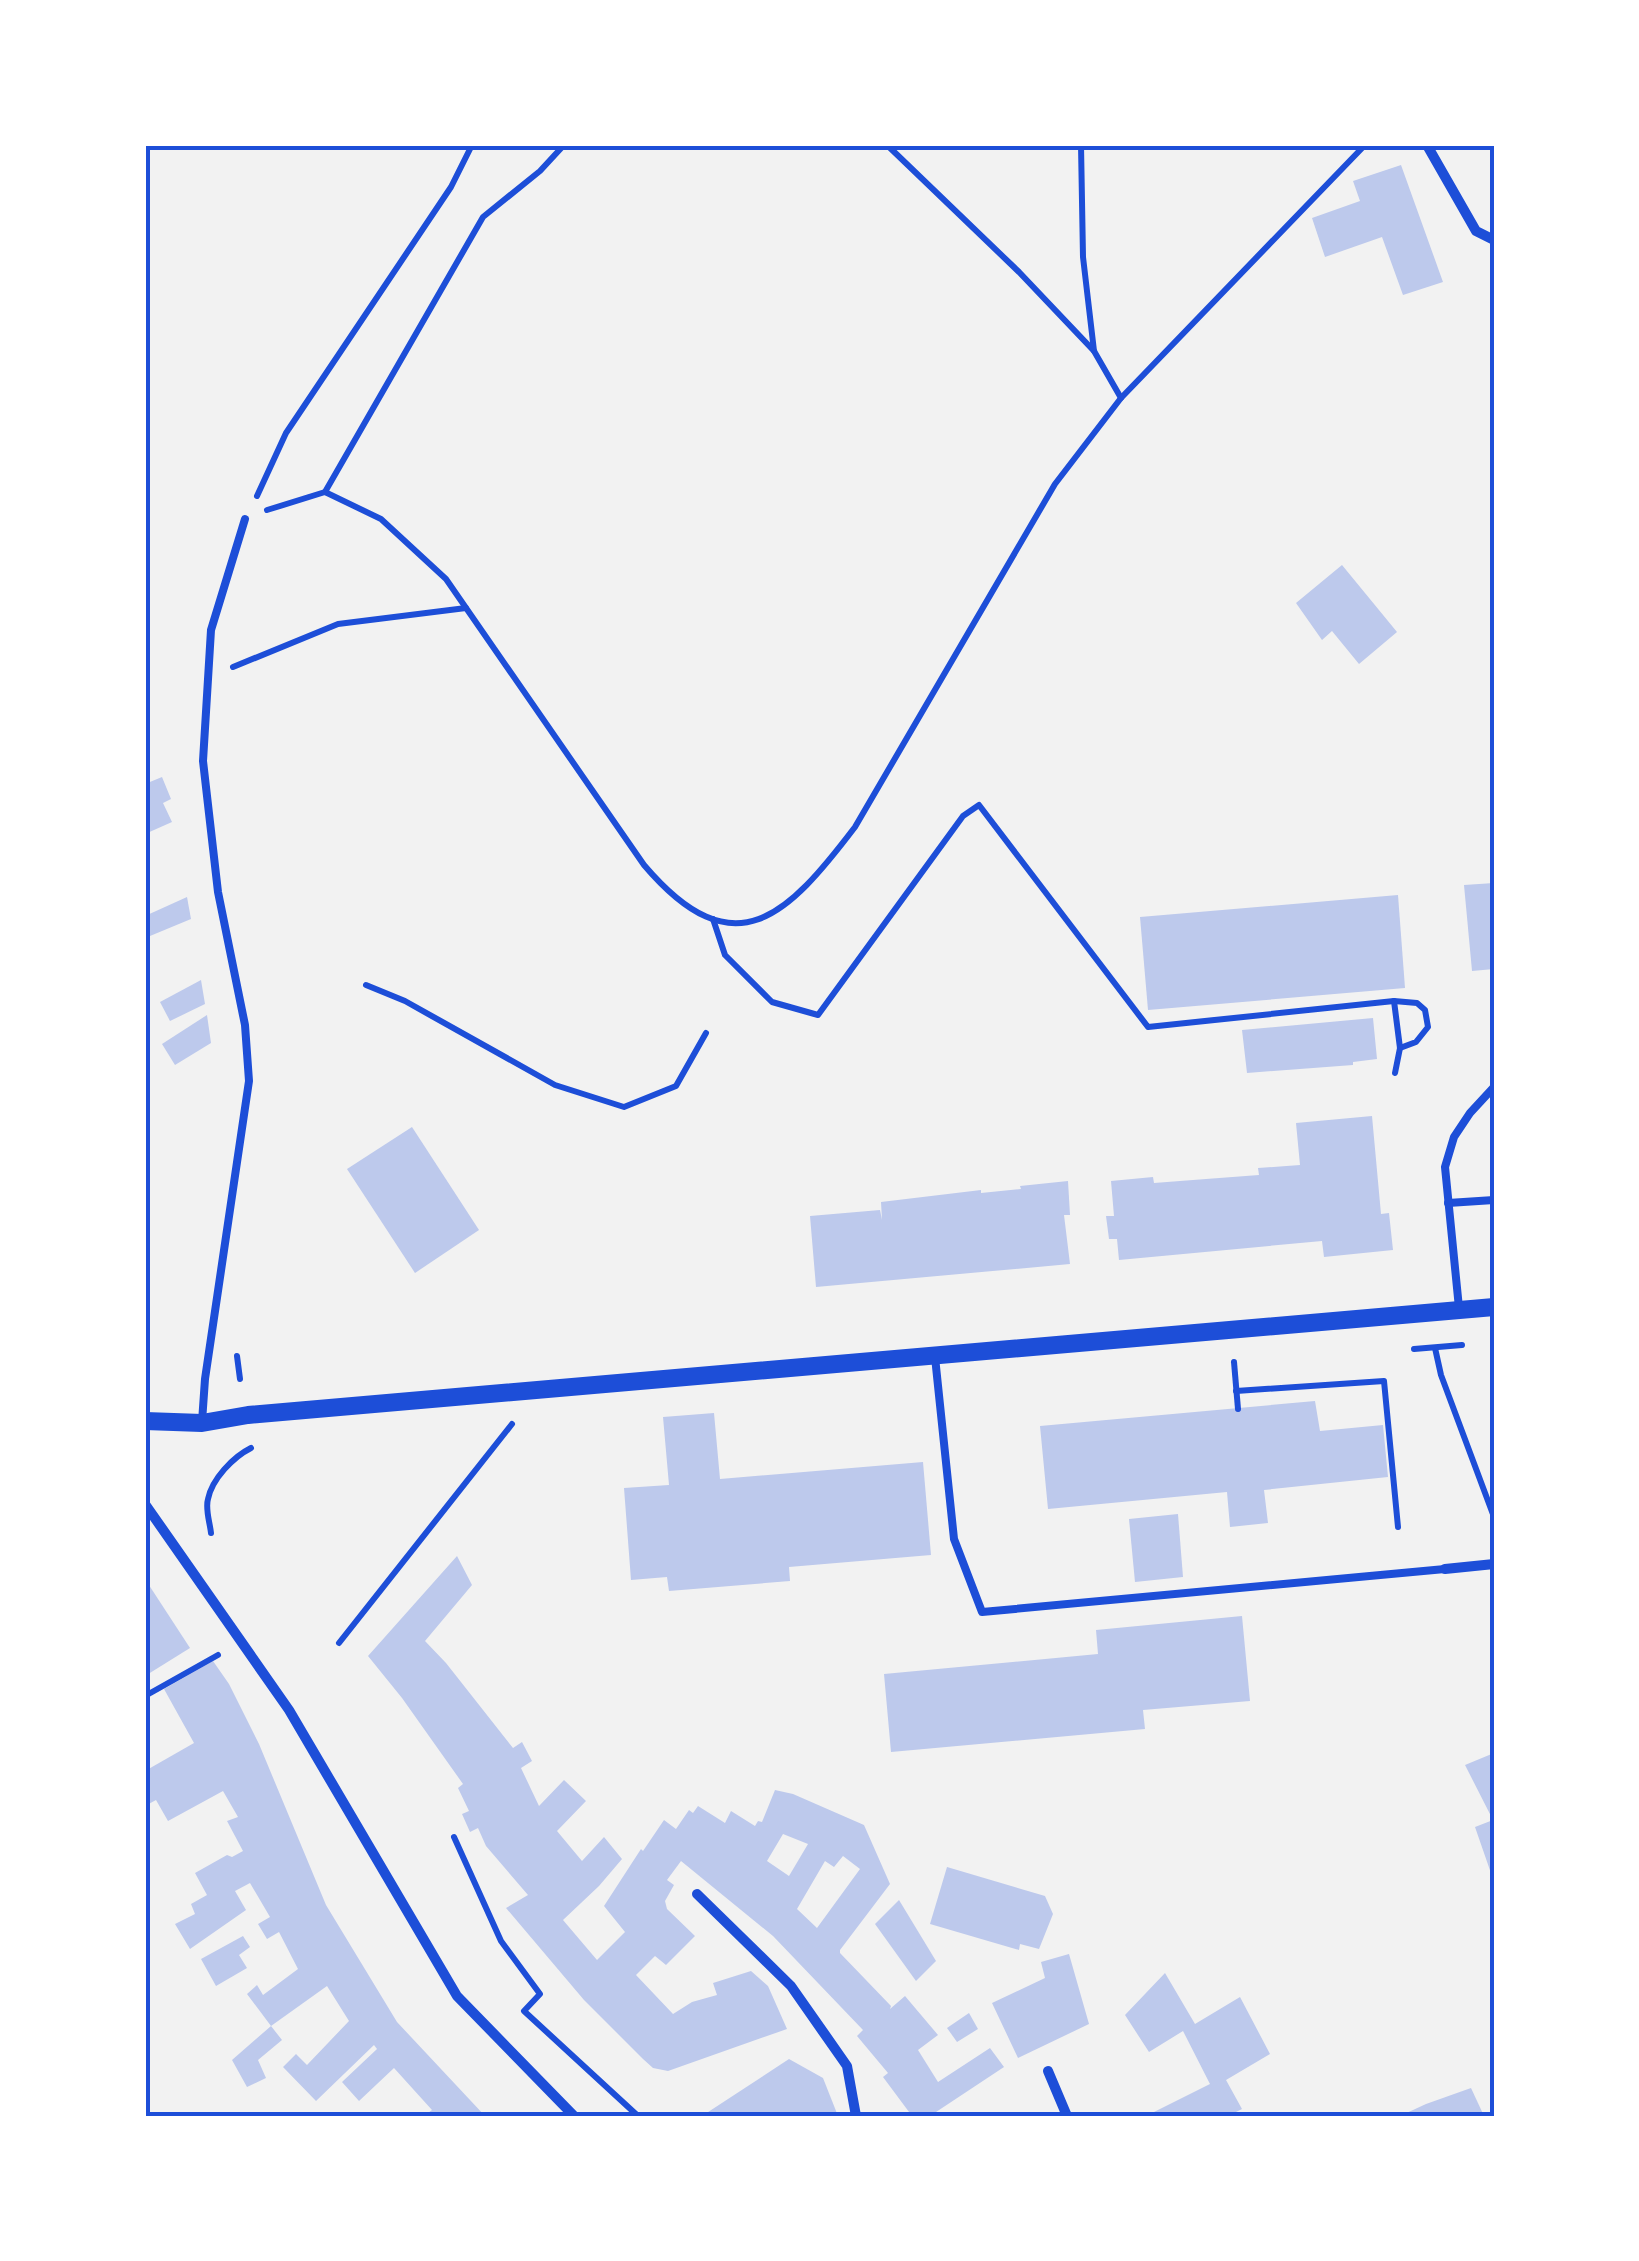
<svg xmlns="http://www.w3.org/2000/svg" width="1639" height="2261" viewBox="0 0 1639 2261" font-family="'Noto Serif',serif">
	<rect width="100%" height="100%" fill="#f2f2f2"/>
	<g fill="#bdc9ec" fill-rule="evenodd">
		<polygon points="1401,165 1443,282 1403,295 1382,237 1325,257 1312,218 1360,201 1353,181"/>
		<polygon points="1342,565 1397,632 1359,664 1332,631 1322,640 1296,603"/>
		<polygon points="162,777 171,799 163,803 172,822 145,834 145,784"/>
		<polygon points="1494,883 1494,969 1472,971 1464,885"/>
		<polygon points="1398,895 1405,988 1148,1010 1140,917"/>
		<polygon points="187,897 191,919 150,936 145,916"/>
		<polygon points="201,980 205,1004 170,1021 160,1002"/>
		<polygon points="207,1015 211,1043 175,1065 162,1044"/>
		<polygon points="1373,1018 1377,1059 1353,1062 1353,1065 1247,1073 1242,1030"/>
		<polygon points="1372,1116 1381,1214 1389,1213 1393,1250 1324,1257 1322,1241 1119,1260 1117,1239 1109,1239 1106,1216 1114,1216 1111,1181 1153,1177 1154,1183 1206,1179 1259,1175 1258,1168 1300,1165 1296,1123"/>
		<polygon points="412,1127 479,1230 415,1273 347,1169"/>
		<polygon points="1068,1181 1070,1215 1064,1215 1070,1264 816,1287 810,1216 880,1210 882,1220 881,1202 981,1190 981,1193 1021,1189 1020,1186"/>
		<polygon points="1315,1401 1320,1431 1383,1425 1388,1477 1264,1490 1268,1523 1230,1527 1227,1492 1048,1509 1040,1426"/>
		<polygon points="714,1413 720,1479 923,1462 931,1555 789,1567 790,1581 669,1591 667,1577 631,1580 624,1488 669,1485 663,1417"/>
		<polygon points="1178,1514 1183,1577 1135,1582 1129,1519"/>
		<path d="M457 1556 472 1585 425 1641 446 1663 513 1748 522 1742 532 1761 521 1768 539 1806 564 1780 586 1801 557 1831 582 1861 604 1837 622 1859 599 1886 563 1920 597 1960 625 1932 604 1906 641 1849 643 1851 664 1820 676 1829 689 1810 693 1813 698 1806 725 1823 731 1811 755 1826 758 1821 762 1822 775 1790 793 1794 864 1825 890 1884 840 1950V1953L891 2006 890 2009 905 1996 938 2035 918 2050 938 2082 990 2048 1004 2067 930 2116H912L883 2077 888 2073 857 2036 863 2030 773 1936 681 1861 667 1880 674 1885 665 1901 667 1909 695 1936 666 1965 655 1956 636 1975 673 2014 692 2002 717 1995 713 1983 751 1971 768 1986 787 2029 668 2071 653 2068 643 2059 584 2000 506 1908 528 1895 486 1846 478 1828 470 1832 462 1814 469 1811 458 1788 463 1784 402 1698 368 1656ZM783 1834 808 1844 789 1876 767 1861ZM843 1856 860 1869 817 1928 797 1909 825 1861 834 1867Z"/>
		<polygon points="145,1579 190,1648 145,1676"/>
		<polygon points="1242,1616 1250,1701 1143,1710 1145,1729 891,1752 884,1674 1098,1654 1096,1630"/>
		<polygon points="213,1661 229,1684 259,1744 326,1905 397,2022 485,2116 424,2116 432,2110 394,2068 359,2101 342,2082 377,2049 374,2045 316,2101 283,2067 296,2054 307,2065 349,2021 327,1986 271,2026 247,1994 257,1985 263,1995 298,1969 279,1932 267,1939 258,1924 270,1917 250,1883 235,1891 246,1910 190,1949 175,1924 195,1914 191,1904 207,1895 195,1873 227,1855 232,1857 243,1851 227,1821 238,1817 223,1791 168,1821 156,1800 145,1806 145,1771 194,1743 164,1689"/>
		<polygon points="1494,1753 1494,1879 1493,1879 1475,1827 1493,1820 1465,1765"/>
		<polygon points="947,1867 1045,1896 1053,1914 1039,1949 1020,1944 1019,1950 930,1924"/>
		<polygon points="899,1900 936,1961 916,1981 875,1924"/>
		<polygon points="243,1936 250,1947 239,1955 247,1968 216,1986 201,1959"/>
		<polygon points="1069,1954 1089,2024 1018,2058 992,2003 1045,1978 1041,1962"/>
		<polygon points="1165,1973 1195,2024 1240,1997 1270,2054 1226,2080 1242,2109 1228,2116 1146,2116 1210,2084 1183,2031 1149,2052 1125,2015"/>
		<polygon points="969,2013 978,2029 957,2042 947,2028"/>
		<polygon points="271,2026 282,2040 258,2060 266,2078 247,2087 232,2060"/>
		<polygon points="789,2059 823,2078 838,2116 702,2116"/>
		<polygon points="1471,2088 1484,2116 1400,2116 1426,2104"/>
	</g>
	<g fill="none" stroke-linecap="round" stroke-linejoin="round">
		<g stroke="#1d4ed8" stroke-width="6">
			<polyline points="887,145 1019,272 1094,351"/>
			<polyline points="1081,145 1083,257 1094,351 1121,398"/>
			<polyline points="325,492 483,217 540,171 564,145"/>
			<polyline points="257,496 286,433 451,187 472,145"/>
			<path d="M267 510 325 492 381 519 446 579 644 865C735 972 788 915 855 827L1055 484 1121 398 1365 145"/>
			<polyline points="233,667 338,624 466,608"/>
			<polyline points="713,919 725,955 772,1002 818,1015 963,816 979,805 1148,1027 1394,1001 1417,1003 1425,1010 1428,1027 1416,1042 1400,1048"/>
			<polyline points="366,985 405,1001 555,1085 624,1107 676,1086 706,1033"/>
			<polyline points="1394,1001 1400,1048 1395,1073"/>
			<polyline points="1435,1348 1441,1375 1494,1517"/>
			<polyline points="1414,1349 1462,1345"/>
			<polyline points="237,1356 240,1379"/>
			<polyline points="1234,1362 1238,1409"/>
			<polyline points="1236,1391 1384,1381 1398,1527"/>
			<path d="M211 1533C210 1523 205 1509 208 1499 212 1479 233 1457 251 1448"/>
			<polyline points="339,1643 512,1424"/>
			<polyline points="145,1696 218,1655"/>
			<polyline points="454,1837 501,1941 540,1994 524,2011 638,2116"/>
		</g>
		<g stroke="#1d4ed8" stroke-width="8">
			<polyline points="1448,1203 1494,1200"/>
			<polyline points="1459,1308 1445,1167 1454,1137 1470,1113 1494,1087"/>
			<polyline points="935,1357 954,1539 982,1612 1445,1569"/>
			<polyline points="202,1422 205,1379 249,1081 245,1025 218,892 203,761 211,630 245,519"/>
		</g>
		<g stroke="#1d4ed8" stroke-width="10">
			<polyline points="1428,147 1476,231 1494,240"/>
			<polyline points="145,1504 289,1710 457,1996 574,2116"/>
			<polyline points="1445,1569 1494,1564"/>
			<polyline points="697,1894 791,1986 847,2066 856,2116"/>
			<polyline points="1048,2071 1067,2116"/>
		</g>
		<polyline stroke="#1d4ed8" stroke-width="18" points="145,1421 202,1423 248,1415 1494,1307"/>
	</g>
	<rect width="1639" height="2261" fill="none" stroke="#ffffff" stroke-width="295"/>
	<rect x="148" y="148" width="1344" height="1966" fill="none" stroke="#1d4ed8" stroke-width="4"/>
</svg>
